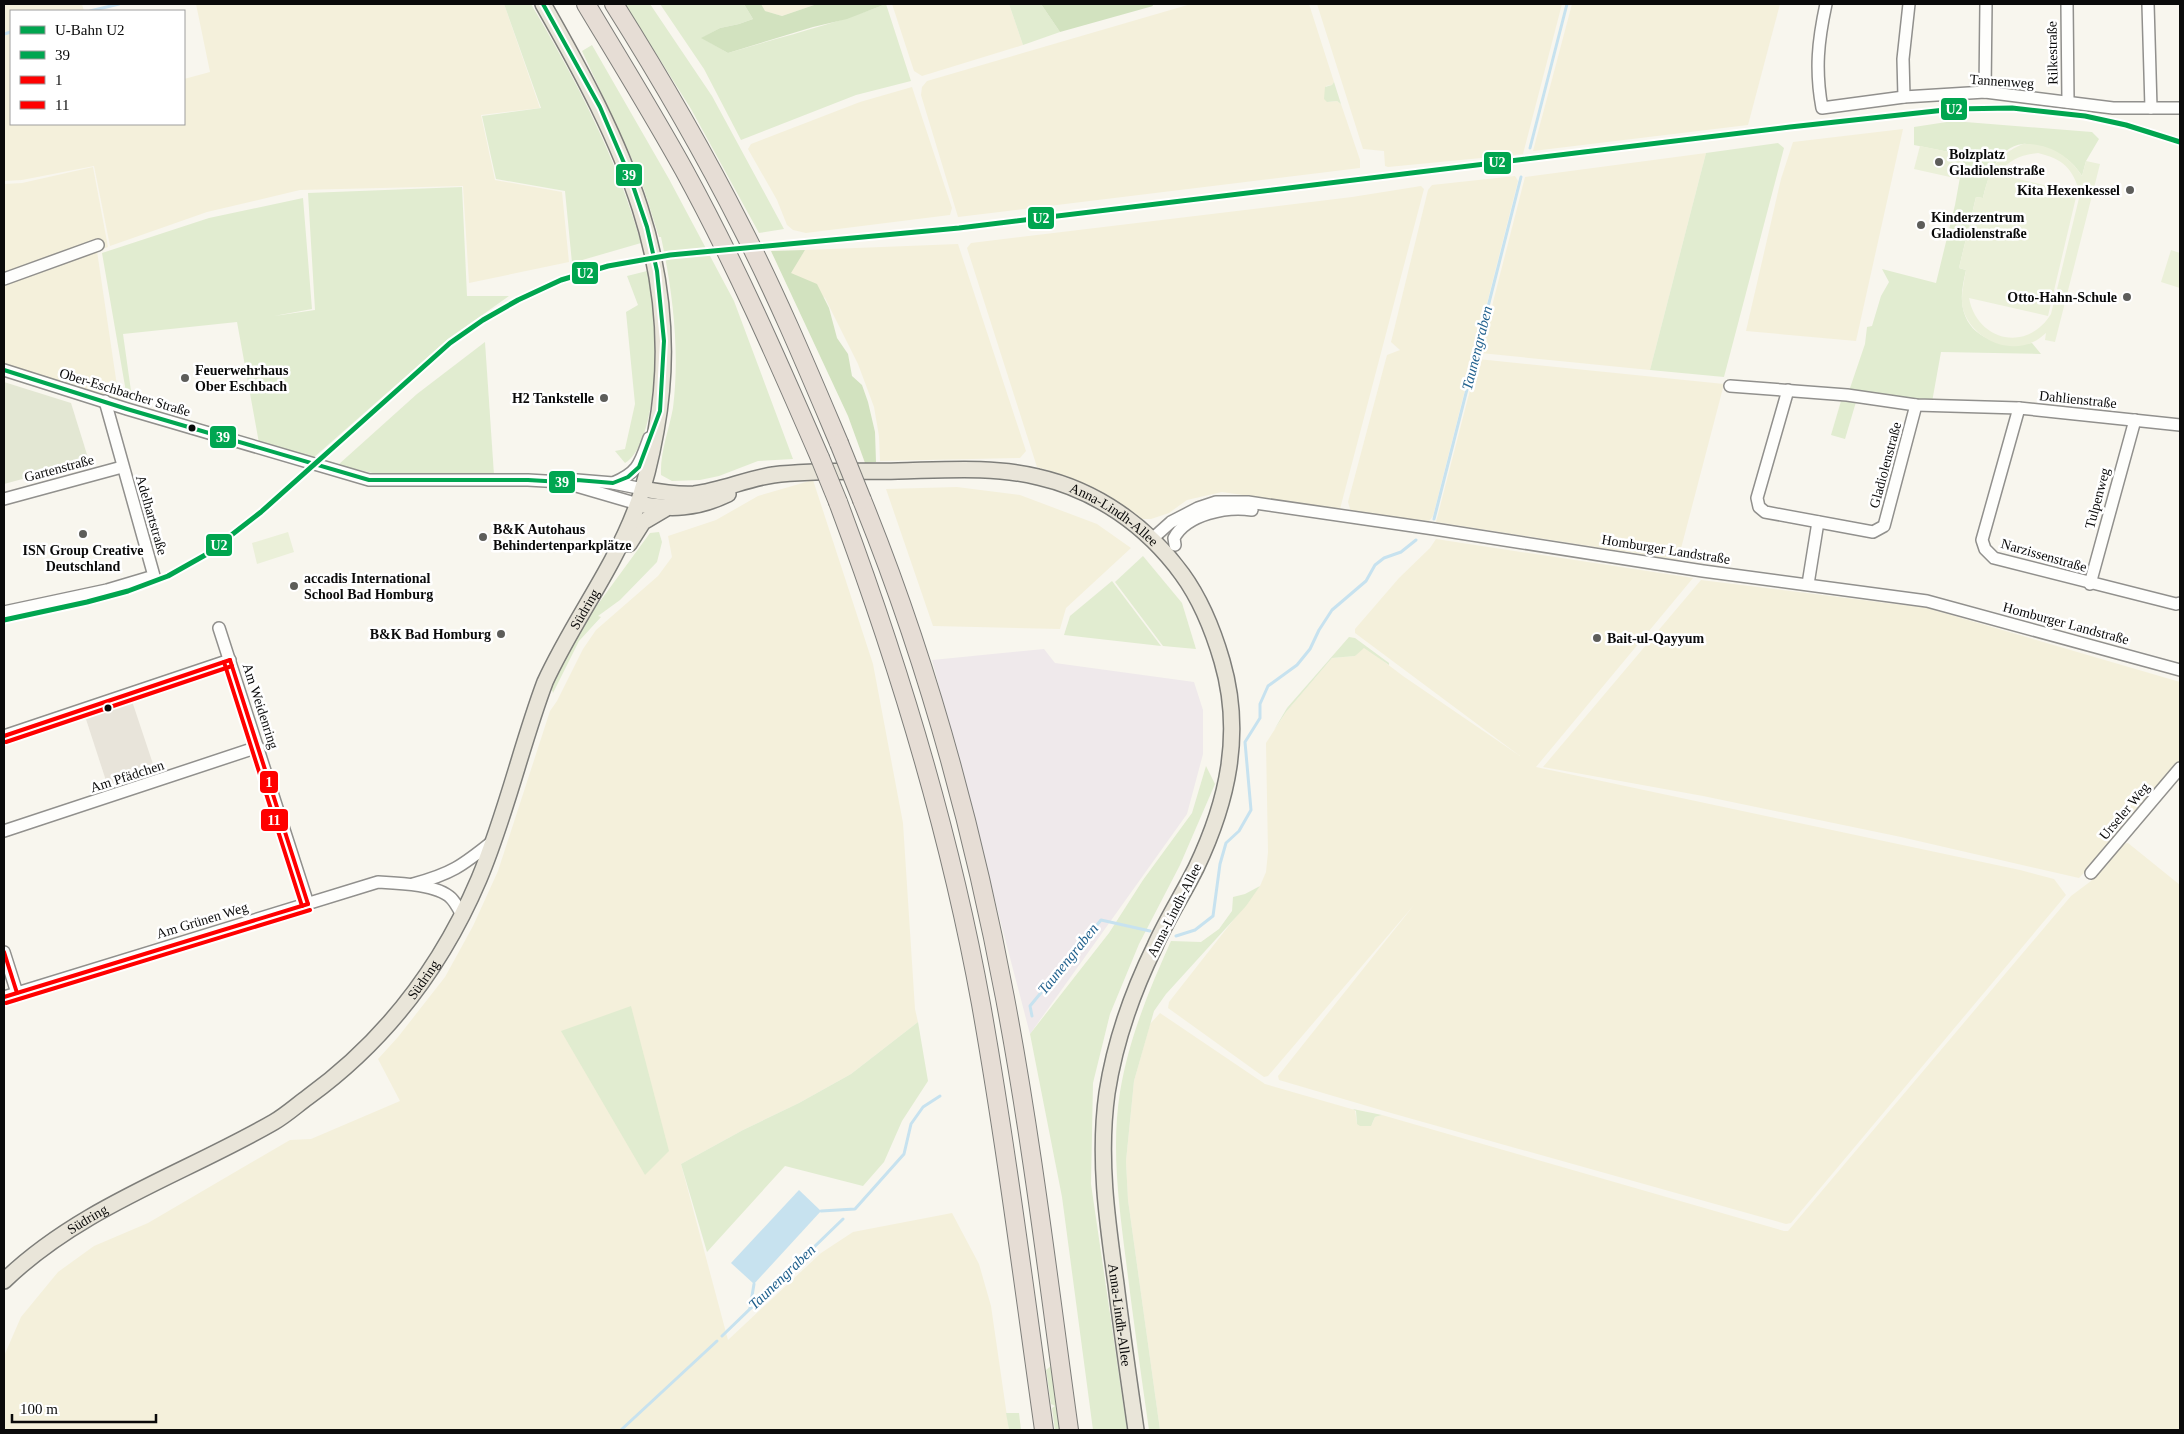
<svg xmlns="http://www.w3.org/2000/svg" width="2184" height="1434" viewBox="0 0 2184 1434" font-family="'Times New Roman',serif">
	<rect width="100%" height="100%" fill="#f8f6ee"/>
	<polygon fill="#efe9eb" points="1044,649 1055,663 1194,682 1203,710 1203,754 1187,814 1030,1034 932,660"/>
	<g fill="#f4f0db">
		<polygon points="4,4 82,4 84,11 11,11 11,124 184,124 184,79 210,72 196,4 504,4 540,108 481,115 495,180 562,192 569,262 469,283 463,186 300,190 207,212 110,246 94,166 22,180 4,181"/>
		<polygon points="761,4 817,4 782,16 764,11"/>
		<polygon points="892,4 1009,4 1023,45 922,76 914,71"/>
		<polygon points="1191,4 1309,4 1334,82 1332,85 1326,86 1327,102 1337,101 1341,104 1360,160 1360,168 958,217 921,95 922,87 927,81"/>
		<polygon points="1317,4 1562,4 1523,154 1388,167 1385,166 1384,151 1363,149"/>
		<polygon points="1572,4 1780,4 1748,125 1533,151"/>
		<polygon points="912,87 952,208 950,215 806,233 793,230 787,225 777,200 748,149 751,144 860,102"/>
		<polygon points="1903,129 1856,341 1746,331 1781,179 1793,142"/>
		<polygon points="1706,153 1650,370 1480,353 1525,177"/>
		<polygon points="93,167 108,247 97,251 120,406 4,370 4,184 22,183"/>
		<polygon points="1515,176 1518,181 1433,516 1429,521 1351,512 1348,502 1387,355 1400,350 1391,342 1428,190 1432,185"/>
		<polygon points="1421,186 1424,189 1340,509 1222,492 1187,500 1169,513 1151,519 1141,519 1093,489 1057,473 1037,467 967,248 971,243 1352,197"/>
		<polygon points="958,244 1026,451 1020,458 880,461 879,436 874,407 858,364 825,298 790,273 805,250"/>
		<polygon points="1478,359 1724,384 1678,560 1436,522"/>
		<polygon points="813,480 873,664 903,823 915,1009 918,1022 851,1074 799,1103 743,1130 681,1164 728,1340 821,1253 853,1232 952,1213 979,1264 991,1306 1009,1430 4,1430 4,1356 21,1317 58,1272 94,1246 148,1223 290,1140 311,1139 400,1101 378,1059 398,1037 445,977 473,926 498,871 550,711 557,701 583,649 596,630 658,576 672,557 668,536 716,520 758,496"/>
		<polygon points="957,487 1020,495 1097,524 1131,548 1066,608 1060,629 933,626 886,489"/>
		<polygon points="1436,539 1693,578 1536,767 2020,870 2054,879 2066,895 1791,1223 1786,1224 1391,1113 1279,1080 1278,1076 1414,905 1268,1076 1264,1077 1168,1008 1169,1002 1260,886 1266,872 1268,852 1266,743 1286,712 1332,658 1355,656 1362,648 1366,648 1403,676 1520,756 1355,633 1355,629 1399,578 1430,548"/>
		<polygon points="1701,580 1927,608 2180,682 2180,767 2142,813 2079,878 1901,837 1703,796 1543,767"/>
		<polygon points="2128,843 2180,885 2180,1430 1160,1430 1128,1200 1126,1161 1134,1081 1150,1024 1160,1013 1265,1084 1355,1110 1357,1124 1372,1124 1375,1117 1382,1115 1784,1231 1788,1231 2071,896 2091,881 2122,844"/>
	</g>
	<g fill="#e1ecd0">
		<path d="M504 4H531C576 80 617 158 641 243L572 263 565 191 496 179 482 116 541 108Z"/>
		<polygon points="625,4 650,4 712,96 784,229 759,233 691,109"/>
		<path d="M660 4H744L753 19 739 24 720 28 702 38 728 53C781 37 835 24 886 4L911 81 856 95 741 140 704 69Z"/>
		<polygon points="1009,4 1041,4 1060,32 1023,45"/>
		<path d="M592 45 669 179 734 301 793 459 758 461 719 476 700 480 672 481 661 475C660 452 669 430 673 408 680 351 673 293 661 237H659L639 174 582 51Z"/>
		<polygon points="1334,82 1341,104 1337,101 1327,102 1324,99 1325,87 1332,85"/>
		<path d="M1953 121 2092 132 2099 139 2086 161 2082 176C2072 160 2061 153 2042 148 2037 147 2028 143 2023 144 1997 147 1988 177 1983 198L1976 197 1959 268 1966 270C1964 280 1961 291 1962 301 1964 338 2001 348 2032 343L2041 354 1941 352 1932 402 1849 391 1865 344 1867 327 1872 326 1881 296 1889 282 1882 269 1936 283 1955 205 1964 155 1914 145V127Z"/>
		<polygon points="1778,143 1784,148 1724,377 1650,370 1706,153"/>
		<polygon points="462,187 467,296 509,296 447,340 312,459 259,443 237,322 123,334 131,391 126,392 102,253 209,218 303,198 312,309 274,316 315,310 308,193"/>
		<path d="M651 270C653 283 655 296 656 308 658 342 656 446 625 463L615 451 625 449 635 404 626 312 638 305 627 276Z"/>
		<polygon points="485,342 494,475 377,474 338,465 417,394"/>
		<polygon points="1841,401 1856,402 1845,439 1831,435"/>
		<polygon points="659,532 662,542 657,562 620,600 598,616 601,617 579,641 553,693 550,684 571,641 650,533"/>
		<polygon points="1143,556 1182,603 1196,649 1163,646 1115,582"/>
		<polygon points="1112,581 1161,646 1064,635 1070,616"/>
		<polygon points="1349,637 1355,638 1389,663 1389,665 1364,648 1355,656 1332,658 1286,712 1274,730 1287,708"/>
		<polygon points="1206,766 1215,784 1180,865 1139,944 1110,1014 1093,1083 1091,1184 1127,1430 1093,1430 1062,1197 1030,1034 1109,933 1143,880 1192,813"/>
		<path d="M1260 886 1246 906 1166 994 1154 1011 1134 1081 1126 1161 1128 1200 1160 1430H1149C1141 1374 1133 1318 1126 1261 1119 1205 1111 1148 1120 1092 1129 1038 1149 990 1171 941L1201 942 1219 929 1232 911 1233 897 1245 894Z"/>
		<polygon points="631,1006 669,1151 645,1175 561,1031"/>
		<polygon points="918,1022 928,1081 902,1121 884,1162 863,1186 785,1166 707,1252 681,1164 743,1130 799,1103 851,1074"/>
		<polygon points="1353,1109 1382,1115 1375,1117 1371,1126 1360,1126 1357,1124 1356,1111"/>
		<polygon points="1051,1366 1060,1430 1055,1430 1052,1408 1055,1406 1051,1404 1046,1370"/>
		<polygon points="1006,1413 1019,1413 1021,1430 1009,1430"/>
	</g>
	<g fill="#d2e2bf">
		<polygon points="744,4 761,4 765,11 782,16 817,4 886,4 847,19 813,27 728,53 701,38 720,28 739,24 753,19"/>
		<polygon points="1041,4 1152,4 1153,6 1060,32"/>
		<polygon points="805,250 791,273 817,284 829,308 837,338 848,354 852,376 862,385 868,402 875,432 876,462 865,463 848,416 771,251"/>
	</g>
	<polygon fill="#e3e7d3" points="4,382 71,403 89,461 4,484"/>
	<g fill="#ebf0d9" fill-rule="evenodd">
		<path d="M2023 144C2048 143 2069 155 2082 176L2086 161 2100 164 2055 342 2045 340 2046 333C2042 336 2038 340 2033 342 2006 355 1971 337 1963 309 1960 297 1964 283 1966 270L1959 268 1976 197 1983 198C1990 169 1995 156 2023 144ZM2038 153C2063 159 2073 168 2080 194L2051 314C2027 353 1977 341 1969 298L2048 316 2077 193 1998 174C2009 160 2020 155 2038 153Z"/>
		<polygon points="1920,146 1964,155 1959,179 1914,169"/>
		<polygon points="2171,250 2180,253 2180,288 2161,282"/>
		<polygon points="288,532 294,552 257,564 252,543"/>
	</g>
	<polygon fill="#e8e4da" points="130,695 159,782 111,796 83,710"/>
	<polygon fill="#c7e2ef" points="799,1190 821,1211 754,1284 731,1263"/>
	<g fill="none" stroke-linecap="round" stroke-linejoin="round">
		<g stroke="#c7e2ef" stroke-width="3">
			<polyline points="90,11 119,4"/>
			<polyline points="4,34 11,32"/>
			<polyline points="1530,148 1567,4"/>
			<polyline points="1434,519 1521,177"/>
			<polyline points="1176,936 1195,930 1213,916 1220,864 1226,843 1239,831 1251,810 1245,742 1260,718 1260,704 1268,686 1297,665 1310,649 1319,630 1332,610 1366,581 1375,565 1384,558 1401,552 1416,540"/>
			<polyline points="1032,1016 1030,1006 1101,920 1150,931"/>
			<polyline points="821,1211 855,1209 904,1154 911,1124 923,1107 940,1096"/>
			<polyline points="750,1308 754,1284"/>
			<polyline points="722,1336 843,1219"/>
			<polyline points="621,1430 717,1341"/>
		</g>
		<defs>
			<g id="minor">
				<path d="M1826 4C1818 41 1815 70 1822 108L1904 97 1985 92 2113 108H2180"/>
				<polyline points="2067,4 2068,102"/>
				<polyline points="2148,4 2151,108"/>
				<polyline points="1985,92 1986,4"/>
				<polyline points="1904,97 1903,59 1909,4"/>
				<polyline points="4,279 98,245"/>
				<polyline points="4,370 127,409 369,480 528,480 562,482 577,480 613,483 643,489"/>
				<polyline points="1730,386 1847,395 1916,405 2019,408 2180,425"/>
				<polyline points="1788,390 1757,498 1759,507 1765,512 1873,532 1884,526 1916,405"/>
				<polyline points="2019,408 1982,540 1985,549 1994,558 2176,604 2180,603"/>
				<polyline points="566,483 638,504"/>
				<path d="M613 483C639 472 640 463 649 438"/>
				<polyline points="4,499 122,467"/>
				<polyline points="1152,539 1171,522 1198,508 1216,502 1248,502 1434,529 1703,571 1927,601 2180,670"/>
				<path d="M1175 545 1174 538C1187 514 1227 506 1252 510"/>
				<polyline points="1808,584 1818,522"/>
				<polyline points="2090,584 2135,420"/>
				<polyline points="4,612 107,590 154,576 105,401"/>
				<polyline points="219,628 308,904"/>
				<polyline points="4,736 230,660"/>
				<polyline points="4,831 258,747"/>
				<polyline points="2091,873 2180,768"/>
				<path d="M413 884C451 874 462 866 493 841"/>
				<polyline points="4,952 17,993"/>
				<path d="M4 997 378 882C397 883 437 884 451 898 456 903 459 910 462 915"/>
			</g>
			<g id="major">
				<path id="s1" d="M643 489C659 492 677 495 694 494 721 491 746 479 773 475 814 470 857 472 898 471 944 470 994 466 1038 477 1096 490 1147 526 1182 574 1201 600 1213 630 1222 661 1243 733 1228 801 1196 868 1183 894 1167 919 1155 946 1132 993 1115 1041 1107 1093 1098 1157 1107 1220 1116 1284 1122 1333 1129 1381 1136 1430"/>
				<path d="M638 504C671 510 697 509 728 494"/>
				<polyline points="629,544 643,522 665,509"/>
				<path id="s2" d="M4 1281C80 1207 184 1174 274 1122 286 1115 297 1105 308 1097 385 1041 442 966 479 879 506 815 521 746 545 682 572 623 612 571 635 511 645 485 651 459 656 431 686 268 621 141 543 4"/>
			</g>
			<g id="highway">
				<path d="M586 4C619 59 653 114 684 170 735 263 778 361 820 458"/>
				<path d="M614 4C660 77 703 151 742 228 778 298 808 370 839 443"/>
				<path d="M862 500C927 660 973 828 1005 998 1032 1141 1049 1286 1069 1430"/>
				<path d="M838 502C899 665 950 833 981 1004 1006 1145 1024 1288 1044 1430"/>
			</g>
		</defs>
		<use href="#minor" stroke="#91908d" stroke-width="14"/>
		<use href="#major" stroke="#7e7e7a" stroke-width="18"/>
		<use href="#highway" stroke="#7e7e7a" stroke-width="20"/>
		<use href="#minor" stroke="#fefefc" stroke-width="11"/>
		<use href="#major" stroke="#e9e5d9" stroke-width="15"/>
		<use href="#highway" stroke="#e6ddd5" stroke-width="18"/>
		<defs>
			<g id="highway-bridge">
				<polyline points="839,443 862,500"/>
				<polyline points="820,458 838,502"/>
			</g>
		</defs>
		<use href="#highway-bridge" stroke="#7e7e7a" stroke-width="20" stroke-linecap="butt"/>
		<use href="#highway-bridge" stroke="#e6ddd5" stroke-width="18"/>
		<defs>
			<polyline id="bus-1" points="4,370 127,409 369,480 528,480 562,482 577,480 613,483 628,477 639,467 660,411 664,341 657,271 647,227 630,177 600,107 543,4"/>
			<g id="bus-2">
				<polyline points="230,660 308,904"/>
				<polyline points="4,736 230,660"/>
				<polyline points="4,952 17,993"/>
				<polyline points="4,997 308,904"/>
			</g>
			<g id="bus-3">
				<polyline points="224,662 302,906"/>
				<polyline points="6,742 232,666"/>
				<polyline points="6,1003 310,910"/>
			</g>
		</defs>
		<use href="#bus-1" stroke="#fff" stroke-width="8"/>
		<use href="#bus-2" stroke="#fff" stroke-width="8"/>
		<use href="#bus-3" stroke="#fff" stroke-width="8"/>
		<use href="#bus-1" stroke="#00a651" stroke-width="4"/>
		<use href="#bus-2" stroke="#f00" stroke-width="4"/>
		<use href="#bus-3" stroke="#f00" stroke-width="4"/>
		<defs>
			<polyline id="metro-1" points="4,620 87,602 128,591 168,576 207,554 261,512 450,343 483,320 518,300 561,280 608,266 670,255 959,228 1790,127 1954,109 2012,108 2085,116 2126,125 2180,142"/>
		</defs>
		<use href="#metro-1" stroke="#fff" stroke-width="9"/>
		<use href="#metro-1" stroke="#00a54f" stroke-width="5"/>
	</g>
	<g fill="#5d5d5a" stroke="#fff" stroke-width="2">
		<circle cx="1939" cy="162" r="5"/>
		<circle cx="2130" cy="190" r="5"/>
		<circle cx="1921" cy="225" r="5"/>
		<circle cx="2127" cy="297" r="5"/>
		<circle cx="185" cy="378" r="5"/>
		<circle cx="604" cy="398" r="5"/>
		<circle cx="83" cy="534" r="5"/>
		<circle cx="483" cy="537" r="5"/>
		<circle cx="294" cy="586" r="5"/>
		<circle cx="501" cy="634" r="5"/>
		<circle cx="1597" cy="638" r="5"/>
	</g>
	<g fill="#0a0a0a" stroke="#fff" stroke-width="2">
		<circle cx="192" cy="428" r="4.5"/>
		<circle cx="108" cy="708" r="4.5"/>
	</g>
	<g text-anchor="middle" stroke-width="5" stroke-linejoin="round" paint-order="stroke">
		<g font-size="14" fill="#0a0a0a" stroke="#fff">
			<text transform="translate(2052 53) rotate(-91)" y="5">Rilkestraße</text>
			<text transform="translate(2002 81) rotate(4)" y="5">Tannenweg</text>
			<text transform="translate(125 392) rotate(17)" y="5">Ober-Eschbacher Straße</text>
			<text transform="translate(2078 399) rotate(6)" y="5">Dahlienstraße</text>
			<text transform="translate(1885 465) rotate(-75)" y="5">Gladiolenstraße</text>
			<text transform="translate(59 468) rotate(-15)" y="5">Gartenstraße</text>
			<text transform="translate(2097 498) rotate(-75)" y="5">Tulpenweg</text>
			<text transform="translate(152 515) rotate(74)" y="5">Adelhartstraße</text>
			<text dy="5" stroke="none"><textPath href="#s1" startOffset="484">Anna-Lindh-Allee</textPath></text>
			<text transform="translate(1666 549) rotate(9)" y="5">Homburger Landstraße</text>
			<text transform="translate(2044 555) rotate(16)" y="5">Narzissenstraße</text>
			<text dy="5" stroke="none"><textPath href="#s2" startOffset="928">Südring</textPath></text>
			<text transform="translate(2066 623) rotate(15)" y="5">Homburger Landstraße</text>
			<text transform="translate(261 706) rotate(72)" y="5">Am Weidenring</text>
			<text transform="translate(127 776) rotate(-18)" y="5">Am Pfädchen</text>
			<text transform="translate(2124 811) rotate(-50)" y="5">Urseler Weg</text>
			<text transform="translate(1174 910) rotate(-63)" y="5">Anna-Lindh-Allee</text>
			<text transform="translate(202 920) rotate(-17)" y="5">Am Grünen Weg</text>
			<text dy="5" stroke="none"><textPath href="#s2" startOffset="522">Südring</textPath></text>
			<text dy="5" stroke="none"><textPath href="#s2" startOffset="104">Südring</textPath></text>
			<text dy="5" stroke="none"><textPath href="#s1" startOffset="1352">Anna-Lindh-Allee</textPath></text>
		</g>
		<g font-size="14" font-weight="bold" fill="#0a0a0a" stroke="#fff" text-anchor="start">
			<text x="1949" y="159">Bolzplatz<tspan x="1949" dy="16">Gladiolenstraße</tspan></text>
			<text x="2120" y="195" text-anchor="end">Kita Hexenkessel</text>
			<text x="1931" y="222">Kinderzentrum<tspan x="1931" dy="16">Gladiolenstraße</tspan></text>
			<text x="2117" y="302" text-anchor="end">Otto-Hahn-Schule</text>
			<text x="195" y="375">Feuerwehrhaus<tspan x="195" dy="16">Ober Eschbach</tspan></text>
			<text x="594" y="403" text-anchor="end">H2 Tankstelle</text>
			<text x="493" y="534">B&amp;K Autohaus<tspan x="493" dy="16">Behindertenparkplätze</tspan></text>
			<text x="83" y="555" text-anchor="middle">ISN Group Creative<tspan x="83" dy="16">Deutschland</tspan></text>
			<text x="304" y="583">accadis International<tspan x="304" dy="16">School Bad Homburg</tspan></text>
			<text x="491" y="639" text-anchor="end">B&amp;K Bad Homburg</text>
			<text x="1607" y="643">Bait-ul-Qayyum</text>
		</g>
		<g font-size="15" font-style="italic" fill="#21618e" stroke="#fff">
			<text transform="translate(1477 348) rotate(-76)" y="5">Taunengraben</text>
			<text transform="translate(1068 959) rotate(-51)" y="5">Taunengraben</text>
			<text transform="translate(782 1277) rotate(-44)" y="5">Taunengraben</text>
		</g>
	</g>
	<g stroke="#fff" stroke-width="2">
		<rect x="1940" y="97" width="28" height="24" rx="5" fill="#00a54f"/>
		<rect x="1483" y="151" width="29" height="24" rx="5" fill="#00a54f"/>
		<rect x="615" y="163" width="28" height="24" rx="5" fill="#00a651"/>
		<rect x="1027" y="206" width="28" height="24" rx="5" fill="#00a54f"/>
		<rect x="571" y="261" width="28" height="24" rx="5" fill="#00a54f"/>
		<rect x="209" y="425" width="28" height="24" rx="5" fill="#00a651"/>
		<rect x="548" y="470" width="28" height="24" rx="5" fill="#00a651"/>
		<rect x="205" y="533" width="28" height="24" rx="5" fill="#00a54f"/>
		<rect x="259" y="770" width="20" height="24" rx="5" fill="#f00"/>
		<rect x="260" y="808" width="29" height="24" rx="5" fill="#f00"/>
	</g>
	<g font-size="14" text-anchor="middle" font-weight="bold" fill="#fff">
		<text x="1954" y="114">U2</text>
		<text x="1497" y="167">U2</text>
		<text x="629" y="180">39</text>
		<text x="1041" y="223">U2</text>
		<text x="585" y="278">U2</text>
		<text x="223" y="442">39</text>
		<text x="562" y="487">39</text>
		<text x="219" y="550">U2</text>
		<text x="269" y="787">1</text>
		<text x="274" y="825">11</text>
	</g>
	<rect width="2184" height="1434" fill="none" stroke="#0a0a0a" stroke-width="10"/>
	<rect x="10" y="10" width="175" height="115" fill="#ffffff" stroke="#9d9d9d"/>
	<rect x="20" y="26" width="25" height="8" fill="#00a54f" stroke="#9d9d9d"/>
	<text x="55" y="35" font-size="15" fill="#0a0a0a">U-Bahn U2</text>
	<rect x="20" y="51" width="25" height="8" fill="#00a651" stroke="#9d9d9d"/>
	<text x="55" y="60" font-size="15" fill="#0a0a0a">39</text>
	<rect x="20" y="76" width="25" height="8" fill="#ff0000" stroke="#9d9d9d"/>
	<text x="55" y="85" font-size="15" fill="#0a0a0a">1</text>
	<rect x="20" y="101" width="25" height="8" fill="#ff0000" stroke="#9d9d9d"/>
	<text x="55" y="110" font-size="15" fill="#0a0a0a">11</text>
	<path d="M12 1414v8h144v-8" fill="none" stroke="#0a0a0a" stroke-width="2.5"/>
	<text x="20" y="1414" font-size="15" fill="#0a0a0a" stroke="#ffffff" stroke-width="4" paint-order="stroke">100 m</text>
</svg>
